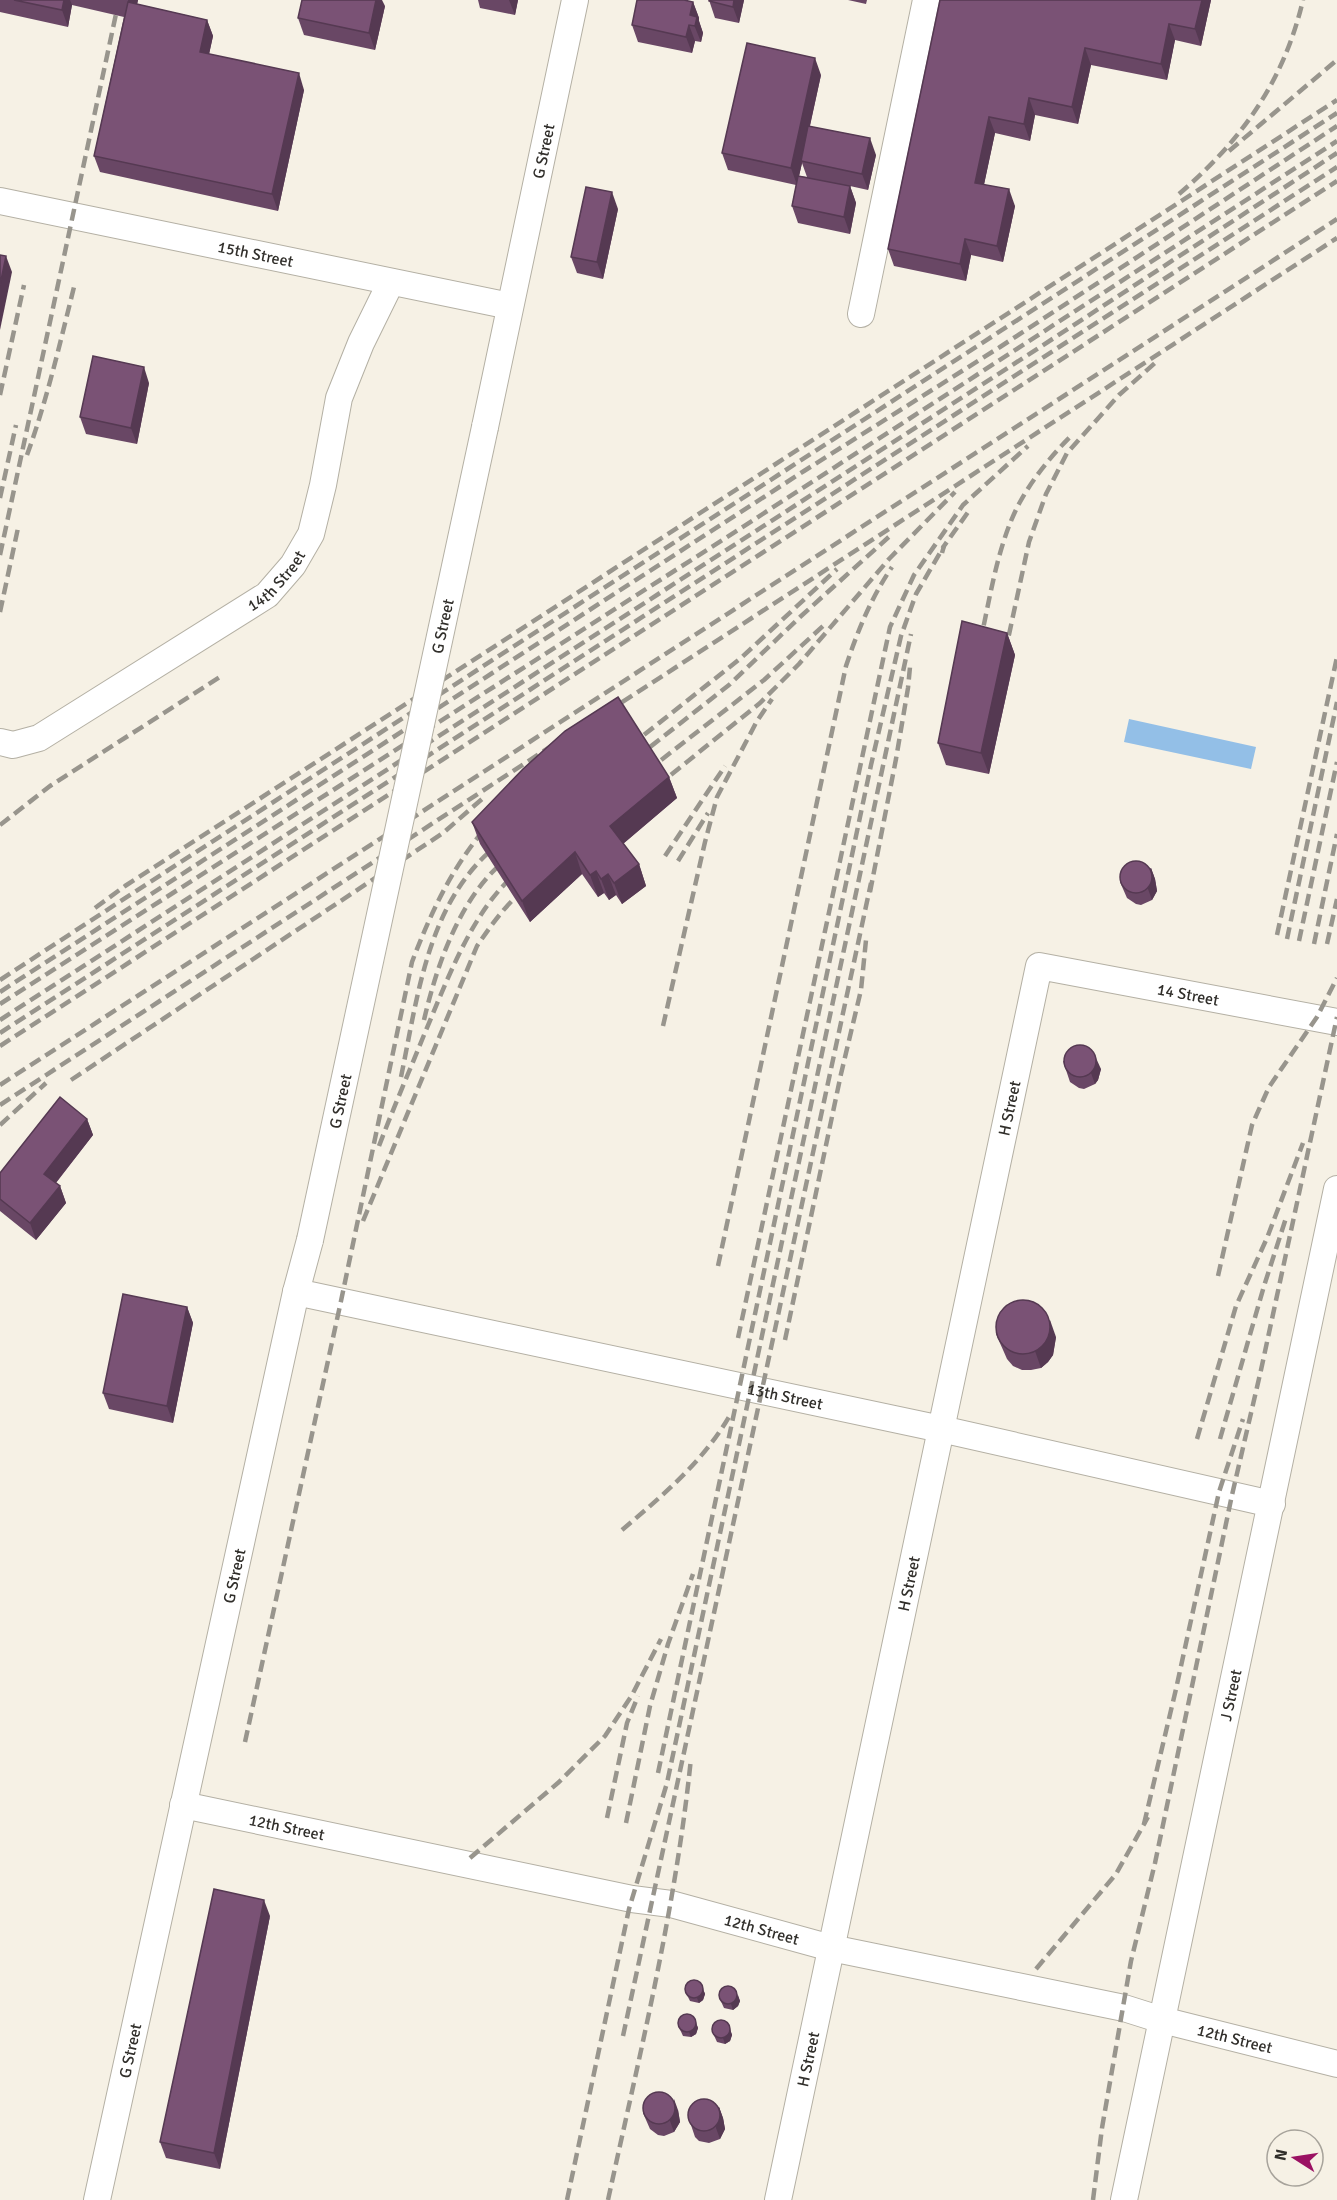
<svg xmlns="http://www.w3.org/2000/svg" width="1337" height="2200" viewBox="0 0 1337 2200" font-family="Signika,sans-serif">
	<rect width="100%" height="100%" fill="#f6f1e5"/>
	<polygon fill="#93bfe7" points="1129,719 1256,747 1251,769 1124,742"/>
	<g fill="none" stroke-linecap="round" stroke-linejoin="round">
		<defs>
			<g id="minor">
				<path id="s1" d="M0 201 510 306"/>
				<polyline points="861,314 926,0"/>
				<path id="s2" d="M485 427 575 0"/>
				<path id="s3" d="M0 742 13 745 39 738 267 595 293 565 311 534 323 485 339 398 361 343 391 282"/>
				<path id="s4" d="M296 1292 941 1429 1272 1504"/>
				<path id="s5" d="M183 1805 632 1899 671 1904 831 1948 1124 2008 1162 2020 1337 2064"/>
				<path id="s6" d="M97 2200 296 1292 310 1240"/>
				<path id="s7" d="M778 2200 1039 966 1337 1022"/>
				<path id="s8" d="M1124 2200 1337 1189"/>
			</g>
		</defs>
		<use href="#minor" stroke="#b4b0a4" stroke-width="28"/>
		<use href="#minor" stroke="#fff" stroke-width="26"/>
		<g stroke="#98958d" stroke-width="4.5" stroke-dasharray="12 6" stroke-linecap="butt">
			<polyline points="1229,151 1337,60"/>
			<path d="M1179 194C1242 140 1284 81 1303 0"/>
			<polyline points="0,395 24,285"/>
			<path d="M27 455C47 400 60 343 74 287"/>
			<polyline points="0,498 16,425"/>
			<polyline points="942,553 944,546 971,508"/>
			<polyline points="0,555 119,0"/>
			<polyline points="0,612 18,528"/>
			<path d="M980 643C990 598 998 542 1020 502 1033 478 1052 455 1071 436"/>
			<polyline points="1005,653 1029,542 1046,494 1067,453 1119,395 1155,363"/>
			<polyline points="607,712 1337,238"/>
			<polyline points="630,746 741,658 837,569"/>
			<polyline points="636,758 729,685 800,617 891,535"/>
			<polyline points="647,771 764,680 823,626"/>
			<polyline points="657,786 760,703 799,664 889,559 955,492"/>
			<polyline points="0,825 50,786 223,675"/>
			<polyline points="665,856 725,766"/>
			<polyline points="678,861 708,813"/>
			<polyline points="870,892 896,759 908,688 910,667"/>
			<polyline points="95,908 125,886 1337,100"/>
			<polyline points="1277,935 1337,657"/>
			<polyline points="1287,939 1337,702"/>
			<polyline points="1299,941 1337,762"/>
			<polyline points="1314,944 1337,834"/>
			<polyline points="1327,944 1337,899"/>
			<polyline points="0,980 133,893 1337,113"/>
			<polyline points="0,992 804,471 1000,347 1337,126"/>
			<polyline points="0,1004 738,530 1337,141"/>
			<polyline points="0,1020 1054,338 1337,153"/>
			<path d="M424 1020C437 964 461 894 508 858"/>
			<polyline points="663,1026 705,842 717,797 757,721 772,699"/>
			<polyline points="0,1033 1337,167"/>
			<polyline points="0,1046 1337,181"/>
			<path d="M401 1077C418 995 428 898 500 843"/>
			<polyline points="71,1080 443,833 482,799"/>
			<polyline points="0,1085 1337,219"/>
			<polyline points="0,1105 553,745"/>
			<polyline points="0,1125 46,1083"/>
			<path d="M379 1146C393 1109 409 1072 424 1035 446 983 473 908 517 873"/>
			<path d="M363 1221 477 946C492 924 506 904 527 887"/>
			<path d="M718 1266 846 666C858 630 871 598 892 567"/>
			<polyline points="1218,1276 1252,1125 1269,1087 1317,1017 1337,978"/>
			<polyline points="738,1338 890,627 914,575 963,505 1028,446"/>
			<polyline points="785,1340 841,1074 861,990 866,940"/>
			<polyline points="1197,1439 1236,1306 1267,1238 1303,1143"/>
			<polyline points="1220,1439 1264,1286 1286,1218"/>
			<path d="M622 1530C662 1496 704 1461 730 1415"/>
			<path d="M245 1742 341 1301 412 962C431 912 453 865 489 824"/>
			<polyline points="658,1773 871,765 901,636 916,594 944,546"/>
			<polyline points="607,1818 627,1723 638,1696"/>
			<polyline points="626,1823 650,1706 668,1644 693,1574"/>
			<polyline points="1144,1824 1176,1689 1219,1492 1243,1419"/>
			<polyline points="470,1858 559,1782 605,1736 632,1695 661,1639"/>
			<polyline points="1036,1969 1116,1874 1148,1817"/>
			<polyline points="623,2036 871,883"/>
			<polyline points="567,2200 629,1909 667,1783 911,634"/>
			<path d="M608 2200C640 2053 676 1907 691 1758"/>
			<polyline points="1093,2200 1102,2128 1131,1961 1155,1863 1232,1495 1261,1370 1337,1017"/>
		</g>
		<defs>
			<g id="minor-bridge">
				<path id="s9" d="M310 1240 485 427"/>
			</g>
		</defs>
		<use href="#minor-bridge" stroke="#b4b0a4" stroke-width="28" stroke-linecap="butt"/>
		<use href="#minor-bridge" stroke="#fff" stroke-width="26"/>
	</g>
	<g fill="#694765" fill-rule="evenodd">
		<polygon points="0,0 138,0 137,4 207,20 213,36 209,54 304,90 278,211 100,172 94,156 124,17 72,5 68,27 0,12"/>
		<polygon points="478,0 518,0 515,15 480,8"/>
		<polygon points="709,0 744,0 739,23 715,18"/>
		<polygon points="848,0 867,0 866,4"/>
		<polygon points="940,0 1211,0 1201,46 1175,40 1167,80 1091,65 1078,124 1035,115 1030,141 995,133 984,184 1015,206 1003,262 971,255 966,281 894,266 888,249"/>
		<polygon points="693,2 699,18 699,21 703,33 701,42 695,41 692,53 638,42 632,25"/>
		<polygon points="385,6 375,50 304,35 298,18"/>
		<path d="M821 75 810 126 876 155 868 190 850 186 856 203 850 234 798 223 792 206 796 185 728 170 722 153ZM802 163 807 177 799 176Z"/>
		<polygon points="618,209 603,279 577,273 571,257"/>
		<polygon points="149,383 137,444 86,434 80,417"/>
		<polygon points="1007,633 1015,655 989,774 946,765 938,743"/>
		<polygon points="669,777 677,798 623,844 639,864 646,886 622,904 616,895 609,900 604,893 598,897 582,874 530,922 480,844 472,822"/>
		<polygon points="1151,868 1155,879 1157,891 1152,900 1141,905 1136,904 1127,898 1120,882"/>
		<polygon points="1063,1061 1101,1069 1098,1080 1095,1084 1084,1089 1079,1088 1070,1082"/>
		<polygon points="87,1119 93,1135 56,1183 60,1186 66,1203 36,1240 0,1211 0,1173"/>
		<polygon points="187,1307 193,1323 173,1423 109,1409 103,1393"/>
		<polygon points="996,1334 1056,1337 1053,1355 1048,1362 1041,1368 1031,1370 1022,1370 1013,1366 1007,1359"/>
		<polygon points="270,1916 220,2169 166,2158 160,2142"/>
		<polygon points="703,1989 705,1994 703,2000 699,2003 690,2001 685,1991"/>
		<polygon points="735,1989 740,2001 738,2006 733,2010 724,2008 719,1997"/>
		<polygon points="694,2017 698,2028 696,2034 691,2037 683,2036 678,2025"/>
		<polygon points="728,2023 732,2035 730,2041 725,2044 717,2042 712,2031"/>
		<polygon points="719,2107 723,2118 725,2129 720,2139 709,2143 699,2141 695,2137 688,2116"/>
		<polygon points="678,2110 680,2122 674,2132 664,2136 658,2135 650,2129 643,2113"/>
	</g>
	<g fill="#553952">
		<polygon points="64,0 70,0 72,5 68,27 62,10"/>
		<polygon points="128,0 138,0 134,19 128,2"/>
		<polygon points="376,0 382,0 385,6 375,50 369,33"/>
		<polygon points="509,0 518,0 515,15"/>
		<polygon points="734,0 744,0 739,23 733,7"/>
		<polygon points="1202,0 1211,0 1201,46 1195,29"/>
		<polygon points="693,2 699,18 699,21 703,33 701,42 690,15"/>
		<polygon points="207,20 213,36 206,68 200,52"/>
		<polygon points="1169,24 1175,40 1167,80 1161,64"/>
		<polygon points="689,25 695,41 692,53 686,37"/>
		<polygon points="1085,48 1091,65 1078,124 1072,107"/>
		<polygon points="815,58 821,75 802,161 801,161 802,163 797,185 791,168"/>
		<polygon points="299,73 304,90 278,211 272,194"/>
		<polygon points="1029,98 1035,115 1030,141 1024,124"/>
		<polygon points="989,117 995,133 981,199 975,183"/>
		<polygon points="870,138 876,155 868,190 862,174"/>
		<polygon points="850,186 856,203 850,234 844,217"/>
		<polygon points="1009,189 1015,206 1003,262 997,246"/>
		<polygon points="612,192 618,209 603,279 597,262"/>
		<polygon points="965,239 971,255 966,281 960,264"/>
		<polygon points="6,256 12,272 0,330 0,285"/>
		<polygon points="144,367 149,383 137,444 131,428"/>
		<polygon points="1007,633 1015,655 989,774 981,753"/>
		<polygon points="669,777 677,798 618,848 610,826"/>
		<polygon points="575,852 582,874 530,922 522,901"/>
		<polygon points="639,864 646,886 622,904 614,883"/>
		<polygon points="1151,868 1155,879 1157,891 1152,900 1148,889"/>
		<polygon points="596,871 604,893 598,897 590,875"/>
		<polygon points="608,874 616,895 609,900 601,879"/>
		<polygon points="1096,1058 1101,1069 1098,1080 1095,1084 1091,1073"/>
		<polygon points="87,1119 93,1135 50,1190 44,1174"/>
		<polygon points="60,1186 66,1203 36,1240 30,1223"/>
		<polygon points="187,1307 193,1323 173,1423 167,1406"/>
		<polygon points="1050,1320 1056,1337 1053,1355 1048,1362 1041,1368 1035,1351"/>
		<polygon points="264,1900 270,1916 220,2169 214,2153"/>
		<polygon points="703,1989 705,1994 703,2000 699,2003 697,1998"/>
		<polygon points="738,1995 740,2001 738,2006 733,2010 731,2004"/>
		<polygon points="696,2023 698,2028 696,2034 691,2037 689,2032"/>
		<polygon points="730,2029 732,2035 730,2041 725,2044 723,2038"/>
		<polygon points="674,2099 678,2110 680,2122 674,2132 670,2121"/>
		<polygon points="719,2107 723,2118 725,2129 720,2139 716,2128"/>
	</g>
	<g fill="#7a5275" stroke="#553952" stroke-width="1.5">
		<polygon points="14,0 64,0 62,10"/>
		<polygon points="302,0 376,0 369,33 298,18"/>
		<polygon points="637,0 684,0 693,2 690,15 697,17 695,26 689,25 686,37 632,25"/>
		<polygon points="709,0 734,0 733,7 709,1"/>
		<polygon points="940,0 1202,0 1195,29 1169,24 1161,64 1085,48 1072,107 1029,98 1024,124 989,117 975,183 1009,189 997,246 965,239 960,264 888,249"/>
		<polygon points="128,2 207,20 200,52 299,73 272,194 94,156"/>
		<polygon points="747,43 815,58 791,168 722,153"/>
		<polygon points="808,126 870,138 862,174 801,161"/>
		<polygon points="798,176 850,186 844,217 792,206"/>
		<polygon points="586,187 612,192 597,262 571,257"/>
		<polygon points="0,255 6,256 0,285"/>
		<polygon points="93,356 144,367 131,428 80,417"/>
		<polygon points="962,621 1007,633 981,753 938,743"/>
		<polygon points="618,697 669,777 610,826 639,864 614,883 608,874 601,879 596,871 590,875 575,852 522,901 472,822 523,769 565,731"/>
		<circle cx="1136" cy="877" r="16"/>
		<circle cx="1080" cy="1061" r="16"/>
		<polygon points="60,1097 87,1119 44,1174 60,1186 30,1223 0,1199 0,1173"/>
		<polygon points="123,1294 187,1307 167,1406 103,1393"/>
		<circle cx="1023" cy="1327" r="27"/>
		<polygon points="214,1889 264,1900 214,2153 160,2142"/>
		<circle cx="694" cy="1989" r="9"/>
		<circle cx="728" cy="1995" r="9"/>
		<circle cx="687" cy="2023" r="9"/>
		<circle cx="721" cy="2029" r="9"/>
		<circle cx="659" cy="2108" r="16"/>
		<circle cx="704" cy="2115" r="16"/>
	</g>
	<g text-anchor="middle" stroke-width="6" stroke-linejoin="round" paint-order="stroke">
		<g font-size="16" fill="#312f2b" stroke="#f6f1e5">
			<text dy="6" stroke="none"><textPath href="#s2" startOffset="282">G Street</textPath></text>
			<text dy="6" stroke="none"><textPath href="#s1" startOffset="261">15th Street</textPath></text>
			<text dy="6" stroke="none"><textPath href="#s3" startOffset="326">14th Street</textPath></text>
			<text dy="6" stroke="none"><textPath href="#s9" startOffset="628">G Street</textPath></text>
			<text dy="6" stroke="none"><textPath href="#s7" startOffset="1413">14 Street</textPath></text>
			<text dy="6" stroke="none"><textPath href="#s9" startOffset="142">G Street</textPath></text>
			<text dy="6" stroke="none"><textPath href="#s7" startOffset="1116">H Street</textPath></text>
			<text dy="6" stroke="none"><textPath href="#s4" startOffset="500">13th Street</textPath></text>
			<text dy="6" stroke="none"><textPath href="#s6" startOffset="639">G Street</textPath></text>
			<text dy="6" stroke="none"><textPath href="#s7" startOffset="630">H Street</textPath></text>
			<text dy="6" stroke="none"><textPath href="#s8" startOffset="516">J Street</textPath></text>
			<text dy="6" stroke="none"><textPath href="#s5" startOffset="106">12th Street</textPath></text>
			<text dy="6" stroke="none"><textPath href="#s5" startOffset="592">12th Street</textPath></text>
			<text dy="6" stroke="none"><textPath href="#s5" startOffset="1078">12th Street</textPath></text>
			<text dy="6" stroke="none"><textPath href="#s6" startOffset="153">G Street</textPath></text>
			<text dy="6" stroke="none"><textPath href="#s7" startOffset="144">H Street</textPath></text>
		</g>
	</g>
	<g transform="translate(1295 2158) rotate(282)"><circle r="28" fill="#f6f1e5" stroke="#a7a39b" stroke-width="1.5"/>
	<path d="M0-4.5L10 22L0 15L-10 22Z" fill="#9b1263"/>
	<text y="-9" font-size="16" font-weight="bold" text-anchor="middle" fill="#312f2b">N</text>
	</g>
</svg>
